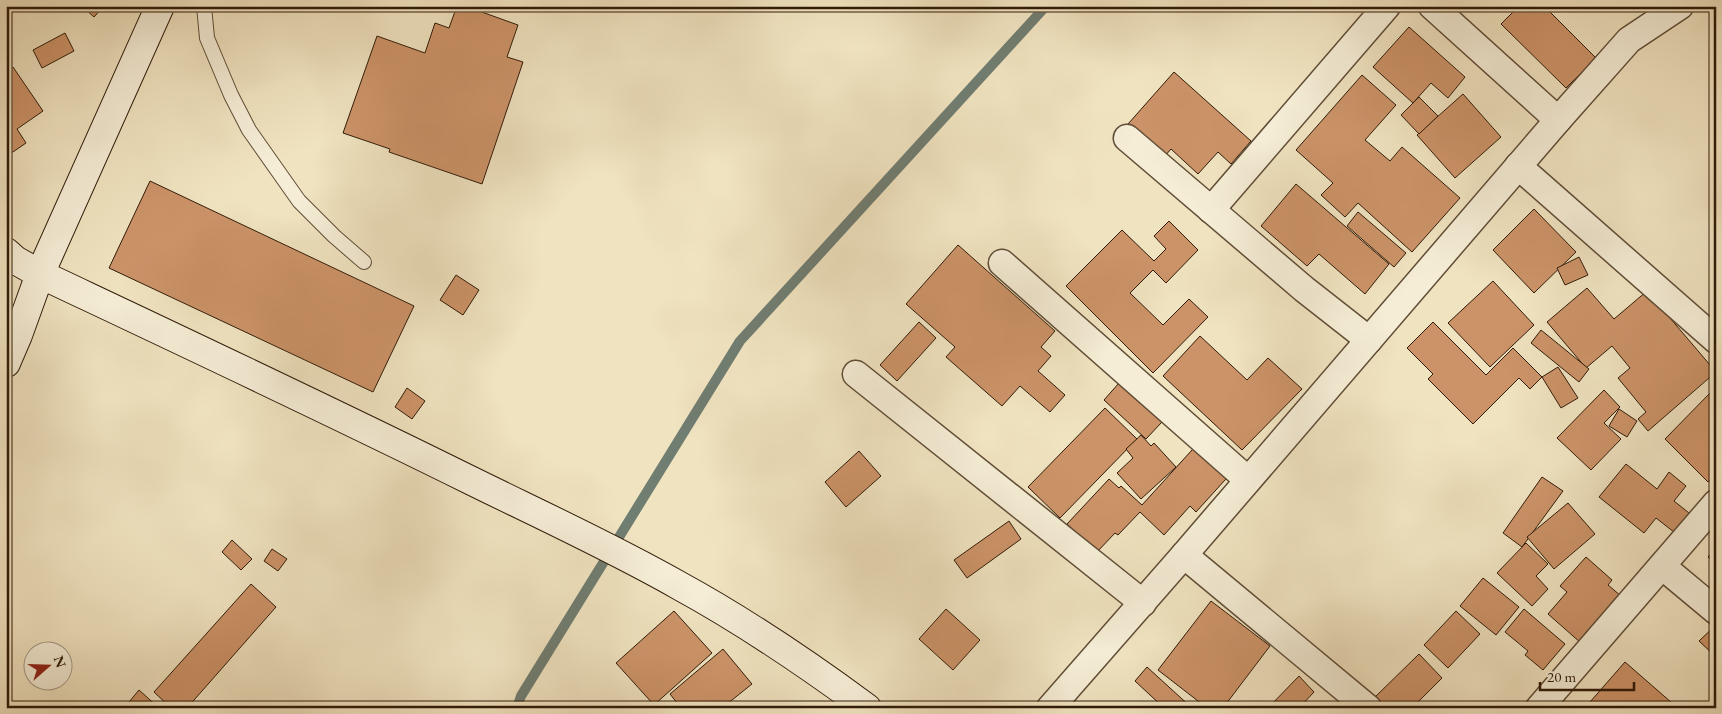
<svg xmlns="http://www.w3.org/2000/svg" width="1722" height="714" viewBox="0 0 1722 714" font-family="'EB Garamond',serif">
	<rect width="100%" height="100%" fill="#f0e3c0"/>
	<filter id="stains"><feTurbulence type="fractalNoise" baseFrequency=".004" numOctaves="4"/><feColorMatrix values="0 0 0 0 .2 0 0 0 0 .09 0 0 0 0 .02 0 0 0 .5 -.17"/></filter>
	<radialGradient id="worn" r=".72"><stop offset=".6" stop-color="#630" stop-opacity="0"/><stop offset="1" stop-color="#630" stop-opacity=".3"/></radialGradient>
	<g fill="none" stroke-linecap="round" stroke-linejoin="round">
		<polyline stroke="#707d71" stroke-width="10" points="517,708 521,696 740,341 1046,6"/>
	</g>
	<g fill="#cc9368" stroke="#301b09">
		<polygon points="82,6 104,6 94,17"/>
		<polygon points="457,6 465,6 518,25 507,57 523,62 482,184 389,152 390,149 343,133 377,36 425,53 435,23 449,28"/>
		<polygon points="1519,6 1544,6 1596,58 1566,88 1501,24"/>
		<polygon points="1409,27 1465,77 1448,98 1431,83 1413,103 1373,67"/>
		<polygon points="65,33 74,51 42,68 33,50"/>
		<polygon points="13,67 43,111 17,129 26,143 7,156 6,71"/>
		<polygon points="1174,72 1251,141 1231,164 1218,152 1198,174 1171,149 1164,157 1128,124"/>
		<polygon points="1362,75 1396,105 1365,140 1390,161 1402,147 1460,198 1412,252 1358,203 1345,217 1321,195 1333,183 1296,150"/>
		<polygon points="1463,94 1501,137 1455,178 1417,135"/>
		<polygon points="1419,97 1438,116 1419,134 1401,115"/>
		<polygon points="150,181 414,306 373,392 109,268"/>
		<polygon points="1296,184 1389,264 1365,294 1319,254 1307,266 1261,226"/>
		<polygon points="1534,209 1576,252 1534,293 1493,250"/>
		<polygon points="1358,212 1406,253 1394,267 1347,226"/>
		<polygon points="1169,221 1198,250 1166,283 1153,270 1130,293 1163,325 1189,299 1208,317 1153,373 1066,286 1122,230 1154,261 1166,249 1154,236"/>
		<polygon points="958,245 1055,331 1041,347 1051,356 1038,371 1065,395 1050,412 1020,386 1002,406 946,357 955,347 906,304"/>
		<polygon points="1579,257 1588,275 1565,285 1557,268"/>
		<polygon points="456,275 479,290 463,315 440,300"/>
		<polygon points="1493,281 1534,325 1490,367 1448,323"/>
		<polygon points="1587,288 1614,319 1647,291 1716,372 1648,431 1638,419 1646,412 1618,378 1630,368 1612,346 1586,368 1547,322"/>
		<polygon points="919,322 936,338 897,381 880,365"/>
		<polygon points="1433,322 1486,375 1513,348 1542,377 1530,389 1519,378 1473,424 1428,379 1433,374 1407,348"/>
		<polygon points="1541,330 1589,369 1579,382 1531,343"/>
		<polygon points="1200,336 1247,380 1268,358 1302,389 1242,450 1163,376"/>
		<polygon points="1558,367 1578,398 1561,408 1542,377"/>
		<polygon points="1119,383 1162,422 1146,439 1104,400"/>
		<polygon points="407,388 425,401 412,419 395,407"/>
		<polygon points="1604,390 1620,407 1604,423 1621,439 1591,470 1557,438"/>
		<polygon points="1711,392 1716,397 1716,475 1708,482 1665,439"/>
		<polygon points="1105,408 1137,439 1060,518 1028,487"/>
		<polygon points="1619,409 1637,421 1627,437 1609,426"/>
		<polygon points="1141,435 1151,446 1154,443 1176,467 1141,499 1117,473 1133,458 1126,449"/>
		<polygon points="1202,439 1235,469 1196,512 1190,506 1164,535 1140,512 1118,535 1115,533 1097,552 1067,524 1109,479 1119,488 1121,486 1142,505"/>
		<polygon points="859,451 881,476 846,507 825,482"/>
		<polygon points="1626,464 1657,489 1669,472 1686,486 1674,501 1694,517 1679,536 1656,518 1644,533 1599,497"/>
		<polygon points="1542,477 1563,491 1522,547 1503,533"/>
		<polygon points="1568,503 1595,534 1554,569 1527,537"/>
		<polygon points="1009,521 1021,539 967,578 954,560"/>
		<polygon points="232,540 252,559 241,570 222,552"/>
		<polygon points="1526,543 1548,564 1536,576 1548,589 1532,606 1497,573"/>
		<polygon points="1716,548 1716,564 1708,557"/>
		<polygon points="272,549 287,559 278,571 264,561"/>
		<polygon points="1586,557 1612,580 1608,585 1621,596 1581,643 1548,614 1567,592 1560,586"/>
		<polygon points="1483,578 1519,607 1496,635 1460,606"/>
		<polygon points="251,584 276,607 187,708 171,708 154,692"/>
		<polygon points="1211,601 1270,646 1223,708 1207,708 1158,670"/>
		<polygon points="946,609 980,640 953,670 919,639"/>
		<polygon points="1524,609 1565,644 1543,670 1525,655 1528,651 1505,632"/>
		<polygon points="674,611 712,653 654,705 616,663"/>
		<polygon points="1456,611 1480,634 1448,668 1424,645"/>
		<polygon points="1715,626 1716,627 1716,657 1699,641"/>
		<polygon points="723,649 752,684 722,708 681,708 670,694"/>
		<polygon points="1419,654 1442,678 1412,708 1379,708 1372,700"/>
		<polygon points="1625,662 1672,703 1668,708 1597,708 1590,702"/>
		<polygon points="1147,667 1192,708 1164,708 1135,681"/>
		<polygon points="1299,676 1314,692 1299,708 1268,708"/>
		<polygon points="139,690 159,708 124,708"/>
	</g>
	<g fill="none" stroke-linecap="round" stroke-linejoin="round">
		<defs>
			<polyline id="lane" points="204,6 207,38 231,95 249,130 299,201 334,236 364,262"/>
			<g id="street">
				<polyline points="1432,6 1558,120"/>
				<polyline points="1127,138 1304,289 1369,340"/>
				<polyline points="1518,166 1716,340"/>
				<polyline points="1211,210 1387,6"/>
				<polyline points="1002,263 1248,480"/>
				<polyline points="856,374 1143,603"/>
				<polyline points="1184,555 1368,708"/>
				<polyline points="1662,566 1716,611"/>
				<polyline points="1050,708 1184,555 1558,120 1629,40 1680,6"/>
				<polyline points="1539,708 1716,503"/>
			</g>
			<g id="secondary">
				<path d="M6 252 15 260 40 274C184 342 329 410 472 481 541 515 611 547 678 585 744 621 806 663 867 708"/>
				<polyline points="6,363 18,335 40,274 160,6"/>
			</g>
		</defs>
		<use href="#lane" stroke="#604d37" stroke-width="16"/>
		<use href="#street" stroke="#604d37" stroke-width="29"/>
		<use href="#secondary" stroke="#301b09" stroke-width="30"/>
		<use href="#lane" stroke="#f5edd6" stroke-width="14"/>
		<use href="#street" stroke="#f5edd6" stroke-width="26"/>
		<use href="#secondary" stroke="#f5edd6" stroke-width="28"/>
	</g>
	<rect width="1722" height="714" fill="none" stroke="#f0e3c0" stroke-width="25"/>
	<rect x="8" y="8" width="1707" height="699" fill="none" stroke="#301b09" stroke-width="2.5"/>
	<rect x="12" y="12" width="1697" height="689" fill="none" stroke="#301b09"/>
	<g transform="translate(48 666) rotate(70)"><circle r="24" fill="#f5edd6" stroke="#a69984"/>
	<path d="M0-4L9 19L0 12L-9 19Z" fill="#8f2418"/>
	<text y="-8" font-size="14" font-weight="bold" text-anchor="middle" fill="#301b09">N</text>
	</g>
	<path d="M1540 682v8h94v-8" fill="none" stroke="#301b09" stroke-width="2.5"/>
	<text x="1547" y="682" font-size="15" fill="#301b09" stroke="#f5edd6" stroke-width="4" paint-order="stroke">20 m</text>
	<rect width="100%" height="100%" filter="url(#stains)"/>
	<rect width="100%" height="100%" fill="url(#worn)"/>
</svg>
